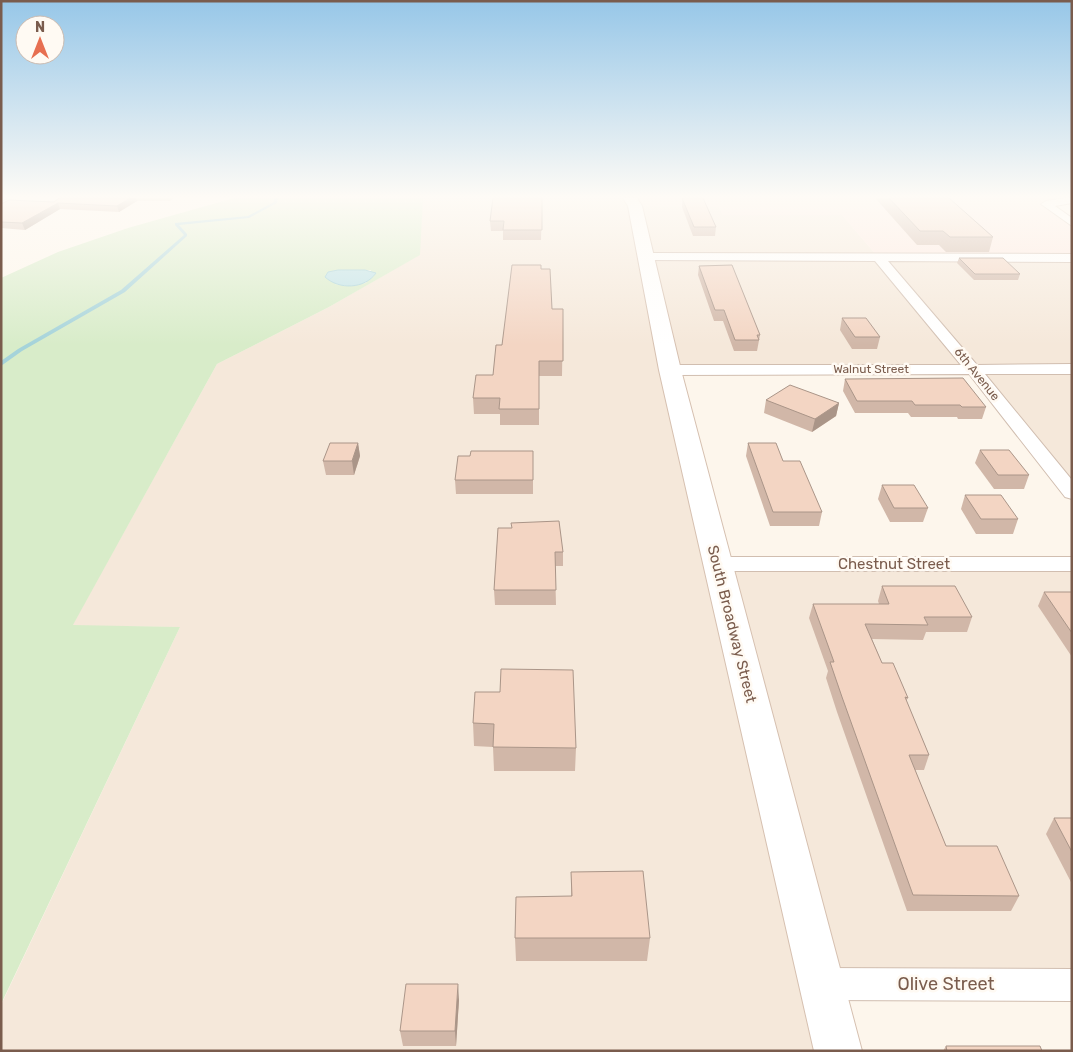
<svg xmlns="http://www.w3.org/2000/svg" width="1073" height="1052" viewBox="0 0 1073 1052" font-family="Rubik,sans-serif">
	<rect width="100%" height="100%" fill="#fdf6ec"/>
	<polygon fill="#f5e8da" points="423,198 630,198 635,206 719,207 723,215 842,215 879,258 1072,258 1072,493 973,369 671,369 717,564 1072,564 1072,985 821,984 838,1051 1,1051 1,1005 180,627 72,626 217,364 329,307 419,255"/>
	<polygon fill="#fde8e0" points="630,198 1072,198 1072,200 1047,204 1072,223 1072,258 879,258 842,215 723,215 719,207 635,206"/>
	<path fill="#d8ecc9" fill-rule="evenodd" d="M234 198H423L420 255 329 307 217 364 73 625 180 627 1 1004V278L58 252 128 228ZM360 270H371L366 283 346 286 335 284 333 271Z"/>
	<path fill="#bfe3e8" stroke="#a5d3da" d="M338 270H365L376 273C365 289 339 290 325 277L328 272Z"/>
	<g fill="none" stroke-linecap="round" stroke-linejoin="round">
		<polygon fill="#a5d3da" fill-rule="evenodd" points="274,198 278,198 277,203 249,218 179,225 187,234 187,236 125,292 22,351 1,366 1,361 18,349 121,290 184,235 175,225 175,223 248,216 274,202"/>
		<defs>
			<g id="street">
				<polygon points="1,198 7,198 1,201"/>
				<polygon points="1066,198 1072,198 1072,203 1055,206 1072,218 1072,226 1041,204 1046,201"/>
				<polygon points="647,253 1072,254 1072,262 888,261 977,365 1072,364 1072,374 985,374 1072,480 1072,499 1065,497 969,374 670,375 665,373 662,370 665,367 670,365 961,365 875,261 643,260 641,257"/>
				<polygon points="717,557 1072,557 1072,571 717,571 710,569 706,564 710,559"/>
				<polygon points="820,968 1072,969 1072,1001 820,1000 808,996 803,984 808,972"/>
			</g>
			<polygon id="secondary" points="623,198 637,198 642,206 681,370 862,1051 814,1051 659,370 628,206"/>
		</defs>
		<use href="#street" stroke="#d1beb0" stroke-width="2"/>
		<use href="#secondary" stroke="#d6c0b0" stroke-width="2"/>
		<use href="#street" fill="#fff" fill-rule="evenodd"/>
		<use href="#secondary" fill="#fff" fill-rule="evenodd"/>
	</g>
	<g fill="#d1b7a8">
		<polygon points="59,198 173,198 170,201 137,201 119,212 60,209 25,230 1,228 1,204 54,202"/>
		<polygon points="542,198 541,240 503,240 503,231 491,231 490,221"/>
		<polygon points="682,198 716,227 715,236 693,236 682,207"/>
		<polygon points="876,198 949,198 993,237 989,252 946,252 939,245 917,245 876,199"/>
		<polygon points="959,258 1020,274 1018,280 974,280 957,263"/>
		<polygon points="699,266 760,335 757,351 734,351 723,321 714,321 698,275"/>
		<polygon points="552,309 563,309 562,376 539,376 539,425 500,425 500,414 474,414 473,398 493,375 502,345"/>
		<polygon points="842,318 880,337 877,349 852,349 840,330"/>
		<polygon points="845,379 986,407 982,419 958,419 957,417 911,417 908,413 855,413 843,391"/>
		<polygon points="766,400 839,403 836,416 812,432 764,413"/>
		<polygon points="358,443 360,456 354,475 326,475 323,461"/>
		<polygon points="748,443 783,461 822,512 819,526 770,526 746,456"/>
		<polygon points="980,450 1029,475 1024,489 994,489 975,463"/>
		<polygon points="533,451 533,494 456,494 455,480 470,456"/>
		<polygon points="882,485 928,508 923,522 890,522 878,499"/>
		<polygon points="965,495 1018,519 1013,534 976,534 961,509"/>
		<polygon points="498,528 563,552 563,566 555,566 556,605 495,605 494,590"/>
		<polygon points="882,586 972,617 967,632 926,632 923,640 872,639 882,663 908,698 906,701 929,755 924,770 915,770 946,846 1019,896 1011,911 907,911 837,712 826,678 828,671 809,618 813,604 879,604 878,601"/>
		<polygon points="1044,592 1072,592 1072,657 1038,606"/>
		<polygon points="475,692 576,748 575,771 494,771 493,747 474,746 473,723"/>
		<polygon points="1054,818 1072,818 1072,884 1046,834"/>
		<polygon points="571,872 650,938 647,961 516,961 515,938 571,896"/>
		<polygon points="459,1000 456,1046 403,1046 400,1031"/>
		<polygon points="946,1046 1042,1051 943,1051"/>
	</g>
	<g fill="#aa9588">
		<polygon points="130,198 136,198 137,201 119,212 117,206"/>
		<polygon points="58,203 60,209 25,230 22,223"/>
		<polygon points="839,403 836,416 812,432 815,419"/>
		<polygon points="358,443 360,456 354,475 352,461"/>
		<polygon points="458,984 459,1000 456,1046 455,1031"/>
	</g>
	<g fill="#f3d5c3" stroke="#aa9588">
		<polygon points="59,198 130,198 117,206 58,203 22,223 1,222 1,204 9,200 54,202"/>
		<polygon points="493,198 542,198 542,230 503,230 504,221 490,221"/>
		<polygon points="682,198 703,198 716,227 694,227"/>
		<polygon points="889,198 949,198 993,237 950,237 943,231 920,231"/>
		<polygon points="959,258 1003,258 1020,274 975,274"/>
		<polygon points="512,265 541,265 541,269 550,269 552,309 563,309 563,361 539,361 539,409 499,409 500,398 473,398 476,375 493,375 496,345 502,345"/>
		<polygon points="732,265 760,335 757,335 759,340 735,340 724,310 715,310 699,266"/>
		<polygon points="842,318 866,318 880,337 855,337"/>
		<polygon points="963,378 986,407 962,407 960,405 915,405 912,401 857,401 845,379"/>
		<polygon points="790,385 839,403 815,419 766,400"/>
		<polygon points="330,443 358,443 352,461 323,461"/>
		<polygon points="748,443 776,443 783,461 800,461 822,512 773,512"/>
		<polygon points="980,450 1009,450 1029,475 998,475"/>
		<polygon points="471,451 533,451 533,480 455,480 458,456 470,456"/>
		<polygon points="882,485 914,485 928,508 894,508"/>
		<polygon points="965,495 1001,495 1018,519 981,519"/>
		<polygon points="559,521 563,552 555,552 556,590 494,590 498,528 512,528 511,523"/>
		<polygon points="882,586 955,586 972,617 924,617 928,625 865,624 882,663 893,663 908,698 905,697 929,755 909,755 946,846 997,846 1019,896 913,895 842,697 830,662 834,662 813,604 889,604"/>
		<polygon points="1044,592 1072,592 1072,633"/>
		<polygon points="501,669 573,670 576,748 493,747 494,724 473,723 475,692 500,692"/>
		<polygon points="1054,818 1072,818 1072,852"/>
		<polygon points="643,871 650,938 515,938 516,897 572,896 571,872"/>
		<polygon points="406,984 458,984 455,1031 400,1031"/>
		<polygon points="946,1046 1040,1046 1042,1051 947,1051"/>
	</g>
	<linearGradient id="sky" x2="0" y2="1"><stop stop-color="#97c7e8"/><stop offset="0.57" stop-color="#fefbf6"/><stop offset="1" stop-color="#fefbf6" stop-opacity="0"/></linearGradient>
	<rect width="1073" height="345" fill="url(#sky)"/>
	<g text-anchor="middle" stroke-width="5" stroke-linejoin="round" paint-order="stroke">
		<g font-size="12" fill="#7a5c4d" stroke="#fffaf3">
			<text x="871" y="373">Walnut Street</text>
			<text transform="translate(977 374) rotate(51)" y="4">6th Avenue</text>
		</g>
		<g font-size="15" fill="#7a5c4d" stroke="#fffaf3">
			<text x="894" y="569">Chestnut Street</text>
			<text transform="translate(732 624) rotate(76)" y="5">South Broadway Street</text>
		</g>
		<g font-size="18" fill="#7a5c4d" stroke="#fffaf3">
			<text x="946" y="990">Olive Street</text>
		</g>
	</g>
	<rect width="1073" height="1052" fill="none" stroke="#7a5c4d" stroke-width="5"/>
	<g transform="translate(40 40)"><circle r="24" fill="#fffaf3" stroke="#cabbb1"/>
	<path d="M0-4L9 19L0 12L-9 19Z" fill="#e76f51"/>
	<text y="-8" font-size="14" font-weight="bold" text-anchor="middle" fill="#7a5c4d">N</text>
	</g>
</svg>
